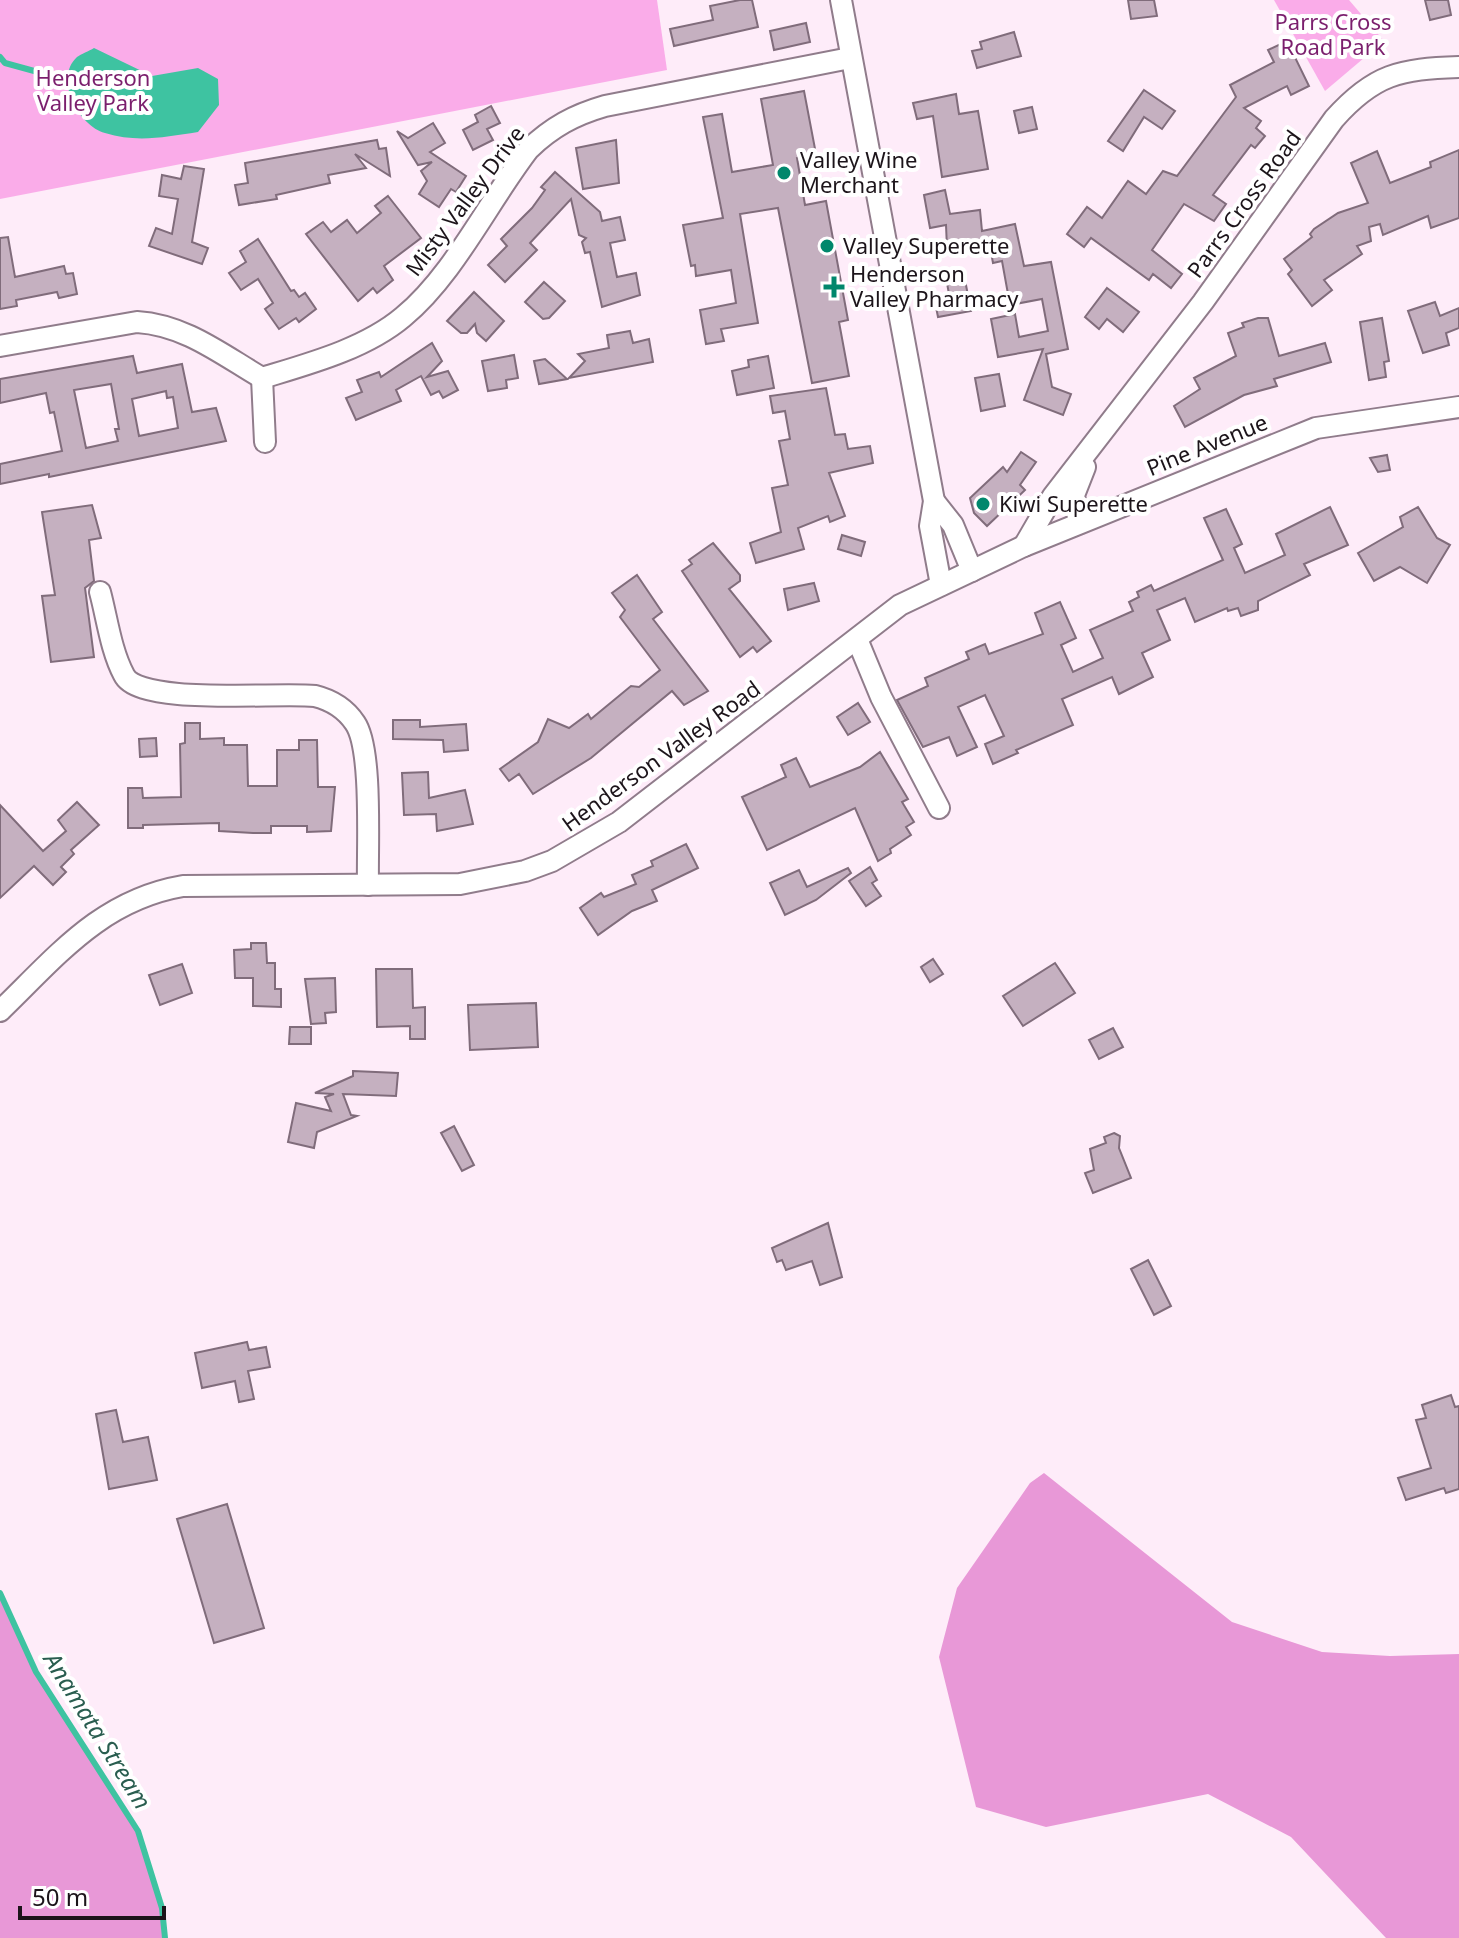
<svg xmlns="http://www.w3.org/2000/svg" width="1459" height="1938" viewBox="0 0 1459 1938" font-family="'Noto Sans',sans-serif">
	<rect width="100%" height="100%" fill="#feecf9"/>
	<g fill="#faace9">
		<polygon points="0,0 657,0 667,70 0,199"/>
		<polygon points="1274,0 1349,0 1384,41 1325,91"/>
	</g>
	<g fill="#e898d7">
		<polygon points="1044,1473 1232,1622 1322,1652 1390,1656 1459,1654 1459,1938 1386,1938 1291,1837 1208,1794 1046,1827 976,1807 939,1657 957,1588 1030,1483"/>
		<polygon points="0,1593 36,1672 138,1831 162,1908 165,1938 0,1938"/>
	</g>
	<path fill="#3ec3a1" d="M94 48 152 76 198 68 218 79 219 105 198 132C165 137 137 143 105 133 79 126 53 79 77 57 81 54 89 51 94 48Z"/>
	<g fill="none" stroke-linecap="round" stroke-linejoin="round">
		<g stroke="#3ec3a1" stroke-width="6">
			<polyline points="0,57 5,63 67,80"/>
			<polyline points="0,1593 36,1672 138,1831 162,1908 165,1938"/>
		</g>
	</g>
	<g fill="#c5b0c0" stroke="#806c7b" stroke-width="2" fill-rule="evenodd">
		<polygon points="740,0 752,0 758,27 674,46 670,29 713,20 710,6"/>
		<polygon points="1128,0 1154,0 1157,16 1131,19"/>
		<polygon points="1425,0 1448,0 1451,15 1430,20"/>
		<polygon points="806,23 810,42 774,50 770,31"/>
		<polygon points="1014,32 1021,56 977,68 972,51 982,49 980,42"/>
		<polygon points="1287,41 1309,86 1291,95 1287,86 1244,108 1261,121 1256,128 1265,136 1255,148 1251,145 1213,195 1226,204 1214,221 1184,204 1152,250 1182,274 1171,288 1153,274 1149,280 1091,238 1084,247 1067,234 1087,207 1102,218 1128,181 1146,194 1163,171 1177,176 1236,97 1230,85 1274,62 1268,50"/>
		<polygon points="1144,90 1175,111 1162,129 1144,117 1123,151 1108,141"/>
		<polygon points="804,91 816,154 797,158 805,205 826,201 848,320 839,322 849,376 812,383 778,208 740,214 758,323 721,329 724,341 706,344 700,310 736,303 731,270 696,276 695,265 691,266 683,225 723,218 703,117 722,114 732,172 773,165 761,99"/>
		<polygon points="956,94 959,114 978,111 988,169 942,177 933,116 917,119 913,103"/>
		<polygon points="491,106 500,123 487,129 493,140 473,150 463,130 478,122 475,115"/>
		<polygon points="1032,107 1037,129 1019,133 1014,111"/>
		<polygon points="433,123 445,143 430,152 466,176 456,192 451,189 439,207 419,194 427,181 421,171 432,162 418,165 397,131 408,138"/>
		<polygon points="377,140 379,149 386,148 390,176 355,154 366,168 328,175 330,183 276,195 277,199 239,205 235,185 248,183 245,163"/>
		<polygon points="616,140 619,183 583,189 576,148"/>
		<polygon points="1459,150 1459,218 1431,228 1428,216 1383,235 1380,224 1369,227 1371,241 1357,246 1362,254 1324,280 1332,290 1312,306 1288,274 1292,270 1284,259 1312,237 1310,234 1314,229 1338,213 1368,203 1351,163 1377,151 1390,183 1431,167 1430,162"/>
		<polygon points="184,166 204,169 192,242 208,248 202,264 149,246 156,228 172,234 178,199 159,196 162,175 181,179"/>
		<polygon points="555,172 600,212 602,221 620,217 625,240 610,243 617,277 636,273 640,295 602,307 590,252 585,253 582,242 586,238 579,235 571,199 530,243 537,250 505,282 488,265 507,246 501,239 532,208 545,190 541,187"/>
		<polygon points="945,190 950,214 980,210 982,231 1015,224 1024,266 1051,262 1068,349 1046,354 1052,387 1071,394 1063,415 1024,400 1043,349 998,357 991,319 1015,314 1019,337 1048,331 1042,299 1010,305 1002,261 993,263 990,247 947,248 946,225 930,228 924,195"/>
		<polygon points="388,196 421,238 384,266 393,280 377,293 373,288 358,301 306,234 323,222 331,232 347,220 357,233 381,213 375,206"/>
		<polygon points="8,237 15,277 64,266 66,274 73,273 77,294 59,298 57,292 16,300 17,306 0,309 0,238"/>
		<polygon points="258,239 291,291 294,290 299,297 305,293 316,309 299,322 296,318 279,329 265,309 273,303 258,279 241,290 229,273 246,262 240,251"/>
		<polygon points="965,280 971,311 938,317 934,297 949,294 947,283"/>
		<polygon points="544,282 565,301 549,318 543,319 525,302"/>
		<polygon points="1107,288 1139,312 1123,332 1107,319 1099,329 1085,317"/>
		<polygon points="474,292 504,321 486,341 477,333 475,324 467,333 461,333 447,321"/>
		<polygon points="1435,302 1440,316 1459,308 1459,328 1446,333 1449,345 1423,353 1408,311"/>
		<polygon points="1258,318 1268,318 1279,356 1325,343 1331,362 1274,379 1277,386 1244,395 1185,427 1174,406 1200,389 1194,378 1236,356 1228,333 1244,327 1242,323"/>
		<polygon points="1382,318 1389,361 1384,362 1386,377 1369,380 1360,322"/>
		<polygon points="630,331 633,343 649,339 653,362 569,378 585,361 578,354 609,348 607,335"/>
		<polygon points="432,343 442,361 427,377 448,371 458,390 443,398 439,391 431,395 421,376 396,390 401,401 356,420 346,398 362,392 357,380 379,372 381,377"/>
		<polygon points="514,355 518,378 506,380 507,388 488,391 482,361"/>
		<path d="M133 356 137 373 182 364 192 412 216 408 226 441 49 477V474L0 484V464L62 451 54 412 50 413 46 393 0 403V379ZM111 384 119 429H115L118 441 86 448 74 390ZM166 391 167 398 173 397 178 428 139 436 132 399Z"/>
		<polygon points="768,356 774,388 737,395 732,371 749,367 748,360"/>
		<polygon points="545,359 567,379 539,384 534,361"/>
		<polygon points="999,374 1005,406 981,411 975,378"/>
		<polygon points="826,388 835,435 845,434 848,449 870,446 873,463 829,473 845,516 830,522 828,516 798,528 804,549 756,563 750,543 781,532 772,488 788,485 779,441 790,439 785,411 773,413 770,396"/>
		<polygon points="1021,452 1036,462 1020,485 1025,490 987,526 974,513 970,498 1003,467 1007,472"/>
		<polygon points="1387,455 1390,470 1378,472 1370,458"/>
		<polygon points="92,505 101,538 89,540 94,581 85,588 94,657 51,662 42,596 55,595 42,512"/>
		<polygon points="1330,507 1348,545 1304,564 1310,575 1258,601 1258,610 1241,616 1238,608 1228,611 1227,608 1195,622 1185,598 1157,610 1170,640 1142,653 1153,677 1119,694 1112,677 1062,699 1073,725 1016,750 1018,753 993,764 985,744 1004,736 985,695 958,707 977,747 957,756 949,737 923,747 897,700 928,686 925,678 969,659 966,652 985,644 989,654 1043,634 1035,613 1060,602 1076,638 1061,645 1073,672 1103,658 1090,630 1133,611 1129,602 1139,597 1137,592 1151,585 1154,591 1223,560 1204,518 1226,509 1242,544 1234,548 1245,573 1285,555 1276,534"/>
		<polygon points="1418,507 1437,538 1450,545 1427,583 1400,567 1374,581 1358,553 1403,527 1400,517"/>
		<polygon points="842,535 865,542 861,556 838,549"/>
		<polygon points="713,543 740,575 740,581 729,589 771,641 757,652 753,647 740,657 682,571 692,564 689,560"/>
		<polygon points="637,575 662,612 653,619 708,691 684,705 672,691 591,758 533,794 519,774 509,781 500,769 538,742 548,719 569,728 588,714 591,719 631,686 639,687 660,670 620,617 625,610 612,593"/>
		<polygon points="814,583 819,601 788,610 784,589"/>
		<polygon points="858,703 870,722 848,735 837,717"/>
		<polygon points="393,720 420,720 420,727 466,724 468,750 444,752 443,740 393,739"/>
		<polygon points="185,723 200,723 200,739 224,738 224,745 247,745 248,786 277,786 277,750 299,750 299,740 317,740 318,787 335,787 331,831 307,832 307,826 271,826 271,833 253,833 219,831 219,823 143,825 143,828 128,828 128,788 142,788 143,798 181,797 180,744 185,743"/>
		<polygon points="156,738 157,756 140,757 139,739"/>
		<polygon points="880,752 908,799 902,802 914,822 906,827 911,835 890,849 891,853 878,861 855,808 767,850 742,797 786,777 781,765 796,758 810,787 860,767"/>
		<polygon points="428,772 429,798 465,790 473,824 437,831 436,814 404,815 402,773"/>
		<polygon points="77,802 99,825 71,850 74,854 61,867 66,872 53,885 34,866 0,898 0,805 43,851 66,831 58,820"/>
		<polygon points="686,844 698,868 652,890 657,901 632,911 598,935 580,908 601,893 604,897 636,884 632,875 653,866 651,861"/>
		<polygon points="870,867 877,880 872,883 881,896 866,906 849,881"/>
		<polygon points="848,868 851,873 816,900 785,915 770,883 799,870 807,887"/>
		<polygon points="251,943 266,943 267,963 275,963 275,989 281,989 281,1007 253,1006 253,978 235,978 234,950 251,949"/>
		<polygon points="933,959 943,974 930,982 921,967"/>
		<polygon points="1055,963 1075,993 1023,1026 1003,996"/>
		<polygon points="182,964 192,993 160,1005 149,975"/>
		<polygon points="376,969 412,969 413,1008 425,1007 425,1039 410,1039 410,1026 377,1027"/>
		<polygon points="335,978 336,1012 325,1013 326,1023 311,1024 305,979"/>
		<polygon points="536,1003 538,1047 470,1050 468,1005"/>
		<polygon points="290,1027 311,1027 311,1044 289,1044"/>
		<polygon points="1113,1028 1123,1047 1099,1059 1089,1040"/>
		<polygon points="353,1071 398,1073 396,1096 343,1094 351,1115 357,1116 317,1132 314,1148 288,1142 296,1103 331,1111 325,1097 334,1094 315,1093 353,1076"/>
		<polygon points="454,1126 474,1165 462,1171 441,1133"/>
		<polygon points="1114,1133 1120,1136 1119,1148 1131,1178 1093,1193 1085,1173 1094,1170 1090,1149 1106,1143 1104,1137"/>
		<polygon points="828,1223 842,1277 820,1285 812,1261 786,1270 782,1260 777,1262 772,1248"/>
		<polygon points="1148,1260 1171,1306 1154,1315 1131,1269"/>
		<polygon points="247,1342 249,1350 266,1347 270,1367 248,1371 254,1399 239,1402 235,1381 202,1388 195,1353"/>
		<polygon points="1451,1395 1455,1407 1459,1406 1459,1489 1446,1493 1444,1488 1406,1500 1398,1478 1431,1468 1416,1420 1426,1418 1422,1405"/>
		<polygon points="116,1410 123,1442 148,1437 157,1480 109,1489 96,1414"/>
		<polygon points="227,1504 264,1628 214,1643 177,1519"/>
	</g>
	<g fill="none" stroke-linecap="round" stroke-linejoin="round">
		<defs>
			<g id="minor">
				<polyline points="841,0 934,501 930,526 941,585"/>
				<path d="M0 346 137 322C185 325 221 354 262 378 308 364 365 349 403 317 454 275 488 202 529 149 552 127 574 115 605 106L850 58"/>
				<polyline points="262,378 265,442"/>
				<polyline points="934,501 953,525 972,571"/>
				<polyline points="1079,523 1074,495 1085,467"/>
				<path d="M1024 546 1053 496 1203 302 1334 119C1374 74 1400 69 1459 67"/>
				<path d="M100 592C107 618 111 651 124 675 139 706 278 692 315 696 331 700 345 708 355 723 373 749 367 849 368 885"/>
				<polyline points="857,639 881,697 939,808"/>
				<path d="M0 1011C57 956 101 900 183 886L460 884 525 871 552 861 619 822 900 605 1024 546 1316 428 1459 407"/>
			</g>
		</defs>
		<use href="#minor" stroke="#907c8b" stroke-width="24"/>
		<use href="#minor" stroke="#fff" stroke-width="20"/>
	</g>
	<g fill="#00876c" stroke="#fff" stroke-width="3">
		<circle cx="784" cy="173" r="8"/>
		<circle cx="827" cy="246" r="8"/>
		<path d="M830 275h8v8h8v8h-8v8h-8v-8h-8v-8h8z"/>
		<circle cx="983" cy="504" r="8"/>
	</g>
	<g text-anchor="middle" stroke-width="8" stroke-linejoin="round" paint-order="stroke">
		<g font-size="22" fill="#7b1f6d" stroke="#fff">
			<text x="1333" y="30">Parrs Cross<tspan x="1333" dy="25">Road Park</tspan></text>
			<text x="93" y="86">Henderson<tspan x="93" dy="25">Valley Park</tspan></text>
		</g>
		<g font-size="22" fill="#1c141a" stroke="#fff" text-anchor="start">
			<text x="800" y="168">Valley Wine<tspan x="800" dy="25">Merchant</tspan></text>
			<text x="843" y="254">Valley Superette</text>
			<text x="850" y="282">Henderson<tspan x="850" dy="25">Valley Pharmacy</tspan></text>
			<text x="999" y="512">Kiwi Superette</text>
		</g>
		<g font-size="22" fill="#1c141a" stroke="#fff">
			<text transform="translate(465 201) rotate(-53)" y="8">Misty Valley Drive</text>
			<text transform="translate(1244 204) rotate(-54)" y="8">Parrs Cross Road</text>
			<text transform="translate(1207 445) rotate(-22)" y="8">Pine Avenue</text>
			<text transform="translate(661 756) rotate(-36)" y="8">Henderson Valley Road</text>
		</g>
		<g font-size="24" font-style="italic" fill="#295d4f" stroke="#fff">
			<text transform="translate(97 1731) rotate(58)" y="8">Anamata Stream</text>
		</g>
	</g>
	<path d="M20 1906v12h144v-12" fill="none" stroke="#1c141a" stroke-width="4"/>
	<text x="32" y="1906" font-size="24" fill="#1c141a" stroke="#ffffff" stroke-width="6" paint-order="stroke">50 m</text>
</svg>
